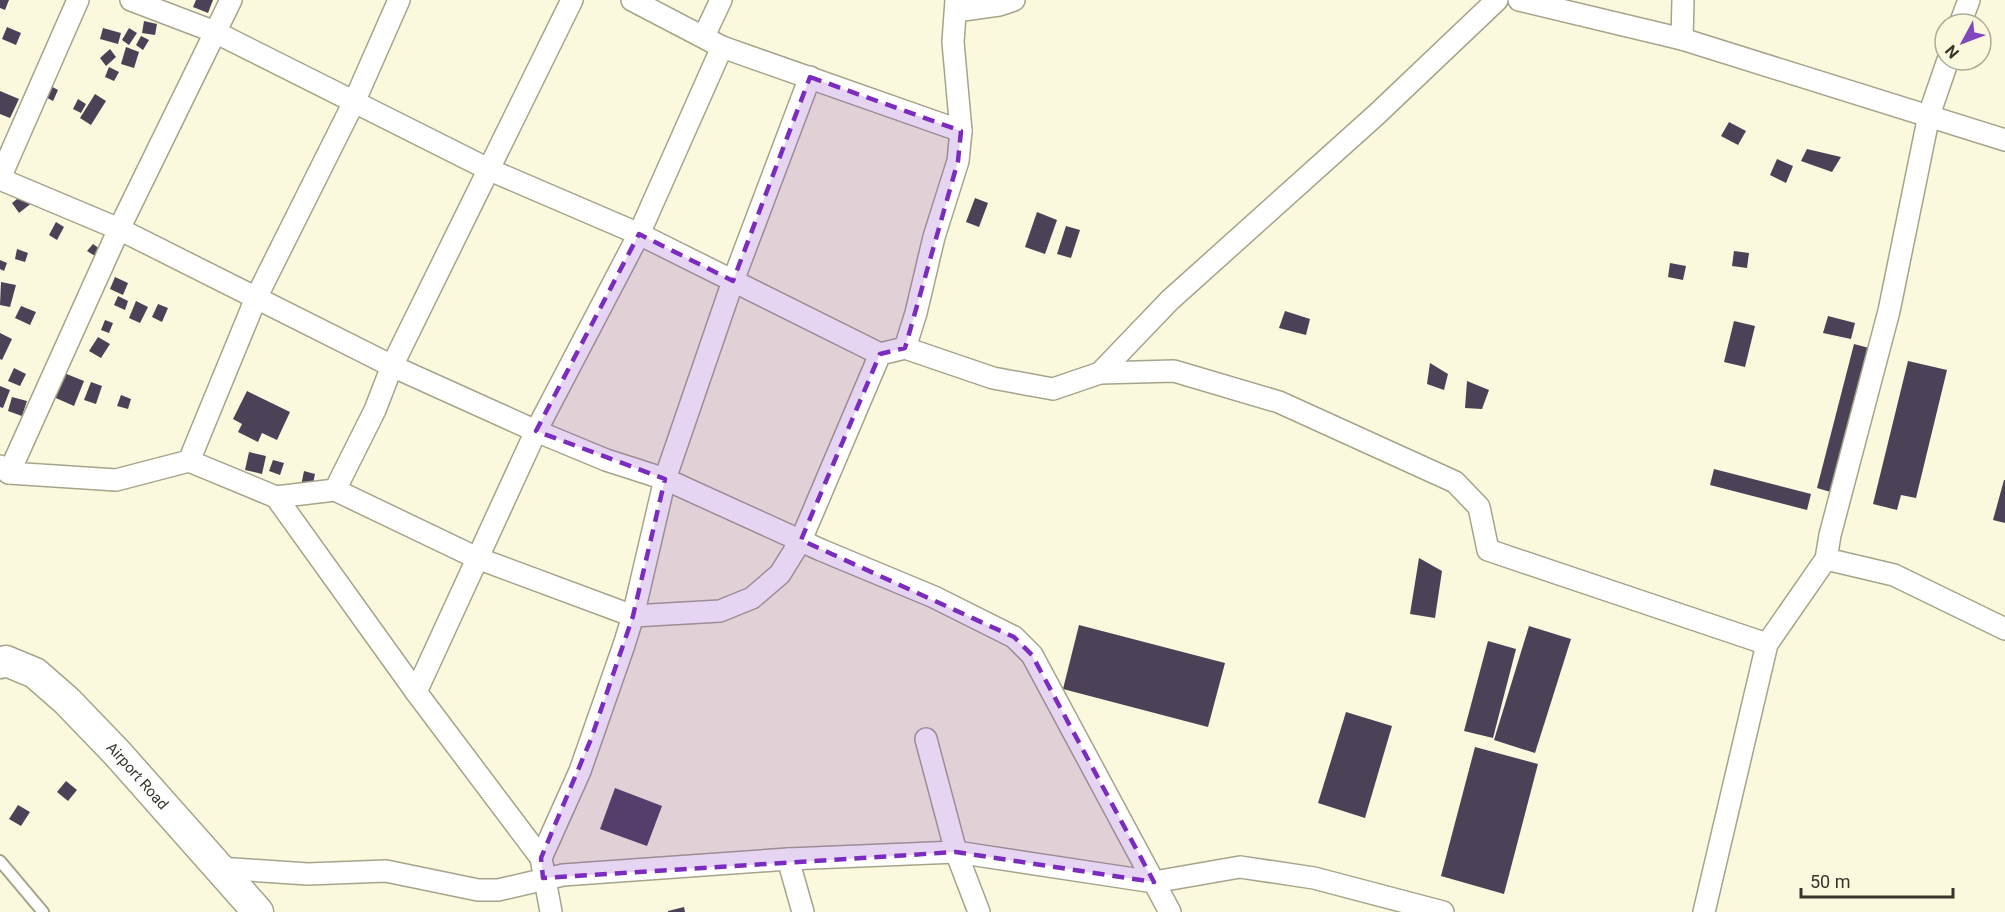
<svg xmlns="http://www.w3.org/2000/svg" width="2005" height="912" viewBox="0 0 2005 912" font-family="Roboto,sans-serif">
	<rect width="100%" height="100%" fill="#faf9dd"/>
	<g fill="#4b4258">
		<polygon points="0,0 9,0 5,10 0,8"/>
		<polygon points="196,0 213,0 208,13 193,7"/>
		<polygon points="144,21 157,24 155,35 142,33"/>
		<polygon points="7,27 21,33 16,45 2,39"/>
		<polygon points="103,28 121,33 118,44 100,39"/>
		<polygon points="129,28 137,33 129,45 122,40"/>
		<polygon points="141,36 149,40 143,50 136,45"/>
		<polygon points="126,47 139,52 134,68 121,64"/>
		<polygon points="110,49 116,57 106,66 100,58"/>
		<polygon points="109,67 119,72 114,81 105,77"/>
		<polygon points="47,84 58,90 53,101 42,95"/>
		<polygon points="0,91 19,99 10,118 0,114"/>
		<polygon points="95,94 106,101 91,125 80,118"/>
		<polygon points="78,99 86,104 81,113 73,109"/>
		<polygon points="1729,122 1746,131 1738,145 1721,136"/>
		<polygon points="1807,149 1841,157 1832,172 1801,161"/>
		<polygon points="1777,159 1793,166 1786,183 1770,175"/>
		<polygon points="26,192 33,202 19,213 12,203"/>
		<polygon points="975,198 988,203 979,227 966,222"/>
		<polygon points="1037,212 1057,220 1045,254 1025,247"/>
		<polygon points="56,222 64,227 57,240 49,235"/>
		<polygon points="1066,226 1080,230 1071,258 1057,254"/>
		<polygon points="93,244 100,249 95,256 87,251"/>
		<polygon points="17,249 28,253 25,262 15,259"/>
		<polygon points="1734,251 1749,253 1747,268 1732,266"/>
		<polygon points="0,260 7,263 4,271 0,269"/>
		<polygon points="1670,263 1686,266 1683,280 1668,277"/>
		<polygon points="115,277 128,283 123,295 110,289"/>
		<polygon points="1,282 16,285 10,307 0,305"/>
		<polygon points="118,296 128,301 125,310 114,305"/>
		<polygon points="136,301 148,307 140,323 129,318"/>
		<polygon points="158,304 168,308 162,322 152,317"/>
		<polygon points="21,306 36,312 30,325 15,318"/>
		<polygon points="1285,311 1310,319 1306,335 1279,328"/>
		<polygon points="1828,316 1855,323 1851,339 1823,333"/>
		<polygon points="105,320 113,323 109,333 101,330"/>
		<polygon points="1734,321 1755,326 1745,367 1724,362"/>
		<polygon points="0,333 12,339 2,360 0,359"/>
		<polygon points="98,337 110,344 101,358 89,351"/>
		<polygon points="1854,344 1869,348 1834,493 1817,488"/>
		<polygon points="1908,361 1947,370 1916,498 1901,495 1897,510 1873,504"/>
		<polygon points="1430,363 1448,374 1444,390 1427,384"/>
		<polygon points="14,368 26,374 20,386 8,381"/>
		<polygon points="59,371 84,381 74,406 49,395"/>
		<polygon points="1467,381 1489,390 1482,409 1465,408"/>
		<polygon points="91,382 102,386 96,404 84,400"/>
		<polygon points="0,386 10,390 3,408 0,407"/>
		<polygon points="247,391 290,412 277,440 262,433 258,442 238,432 242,424 233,419"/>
		<polygon points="121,395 131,399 128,409 117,406"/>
		<polygon points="12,397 27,401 22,416 8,411"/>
		<polygon points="249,452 266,456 262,474 245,470"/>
		<polygon points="273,460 284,463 280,475 269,471"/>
		<polygon points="1714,469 1811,494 1807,510 1710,485"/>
		<polygon points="304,471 315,474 312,488 301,486"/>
		<polygon points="2004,480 2005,480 2005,523 1993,520"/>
		<polygon points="1419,558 1442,571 1435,618 1410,614"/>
		<polygon points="1079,625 1225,663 1208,727 1063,689"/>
		<polygon points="1529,626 1571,639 1535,753 1494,740"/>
		<polygon points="1488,641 1516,649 1493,738 1464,731"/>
		<polygon points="1346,712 1392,726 1365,818 1318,803"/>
		<polygon points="1475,747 1538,764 1504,894 1441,876"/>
		<polygon points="66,781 77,790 68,801 57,792"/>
		<polygon points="615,788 662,806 647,846 600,829"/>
		<polygon points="18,805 30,812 21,826 9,819"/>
		<polygon points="684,907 685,912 668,912 668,911"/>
	</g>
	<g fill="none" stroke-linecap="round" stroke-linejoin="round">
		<defs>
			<polyline id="lane" points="0,861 43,912"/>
			<g id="street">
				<polyline points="131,0 215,32 490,170 639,234 880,354"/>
				<polyline points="632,0 722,47 961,131"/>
				<polyline points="1519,0 1682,39 2005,140"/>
				<polyline points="956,11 999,5 1014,0"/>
				<polyline points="1960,24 1969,0"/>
				<polyline points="704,36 721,0"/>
				<polyline points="1682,39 1683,0"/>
				<polyline points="1948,60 1929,115 1889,311 1830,535 1826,559 1894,575 2005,629"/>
				<polyline points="0,178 78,0"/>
				<polyline points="0,179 119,229 392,366 536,431 606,460 665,479 821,550 934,597 1014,637 1032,655 1170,912"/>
				<polyline points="905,348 993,378 1053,389 1100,373 1174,371 1279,402 1455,482 1479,507 1488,550 1767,644"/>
				<polyline points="1100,373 1170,300 1376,115 1497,0"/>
				<polyline points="189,461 256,298 355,100 399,0"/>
				<polyline points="0,466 9,473 116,480 189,461 276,497 416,692 541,858"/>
				<polyline points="9,473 119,229 231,0"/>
				<polyline points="335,490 477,558 633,616 720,611 752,598 780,574 801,540 880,354 905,348 916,313 934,237 958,161 961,131 953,42 956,0"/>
				<polyline points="276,497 335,490 375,410 392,366 572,0"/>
				<polyline points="416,692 536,431 639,234 722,47"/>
				<polyline points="926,739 956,852 979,912"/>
				<polyline points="788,859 803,912"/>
				<polyline points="219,868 308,874 386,871 478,890 498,890 563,875 788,859 956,852 1154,882 1240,867 1314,878 1443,912"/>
				<polyline points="551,912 541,858 580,771 624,645 633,616 665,479 733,281 810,77"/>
				<polyline points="1704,912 1767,644 1826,559"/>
			</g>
			<g id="secondary">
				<path id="s1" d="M0 663 6 661 35 673 67 701 118 754 258 912"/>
			</g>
		</defs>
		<use href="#lane" stroke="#a5a48a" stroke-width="14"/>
		<use href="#street" stroke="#a5a48a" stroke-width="24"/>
		<use href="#secondary" stroke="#a5a48a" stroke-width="33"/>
		<use href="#lane" stroke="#fff" stroke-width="10"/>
		<use href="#street" stroke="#fff" stroke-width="21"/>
		<use href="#secondary" stroke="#fff" stroke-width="30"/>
	</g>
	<path fill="#7b2cbf" fill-opacity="0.2" stroke="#7b2cbf" stroke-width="4.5" stroke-dasharray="12 8" stroke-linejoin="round" d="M810 77 961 131 958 161 905 348 880 354 801 540 1014 637 1032 655 1154 882 956 852 543 878 541 858 591 739 633 616 665 479 536 431 639 234 733 281Z"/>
	<g text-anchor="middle" stroke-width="6" stroke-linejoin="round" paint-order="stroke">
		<g font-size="15" fill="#37362c" stroke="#faf9dd">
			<text dy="5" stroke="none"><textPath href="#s1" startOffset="183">Airport Road</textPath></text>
		</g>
	</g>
	<g transform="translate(1963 42) rotate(229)"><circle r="28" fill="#faf9dd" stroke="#acab96" stroke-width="1.5"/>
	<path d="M0-4.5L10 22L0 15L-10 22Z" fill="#8148be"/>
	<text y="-9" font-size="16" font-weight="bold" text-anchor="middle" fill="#37362c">N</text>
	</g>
	<path d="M1801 888v9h152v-9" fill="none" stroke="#37362c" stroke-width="3"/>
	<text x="1810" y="888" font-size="18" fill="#37362c" stroke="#faf9dd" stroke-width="4.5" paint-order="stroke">50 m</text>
</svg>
